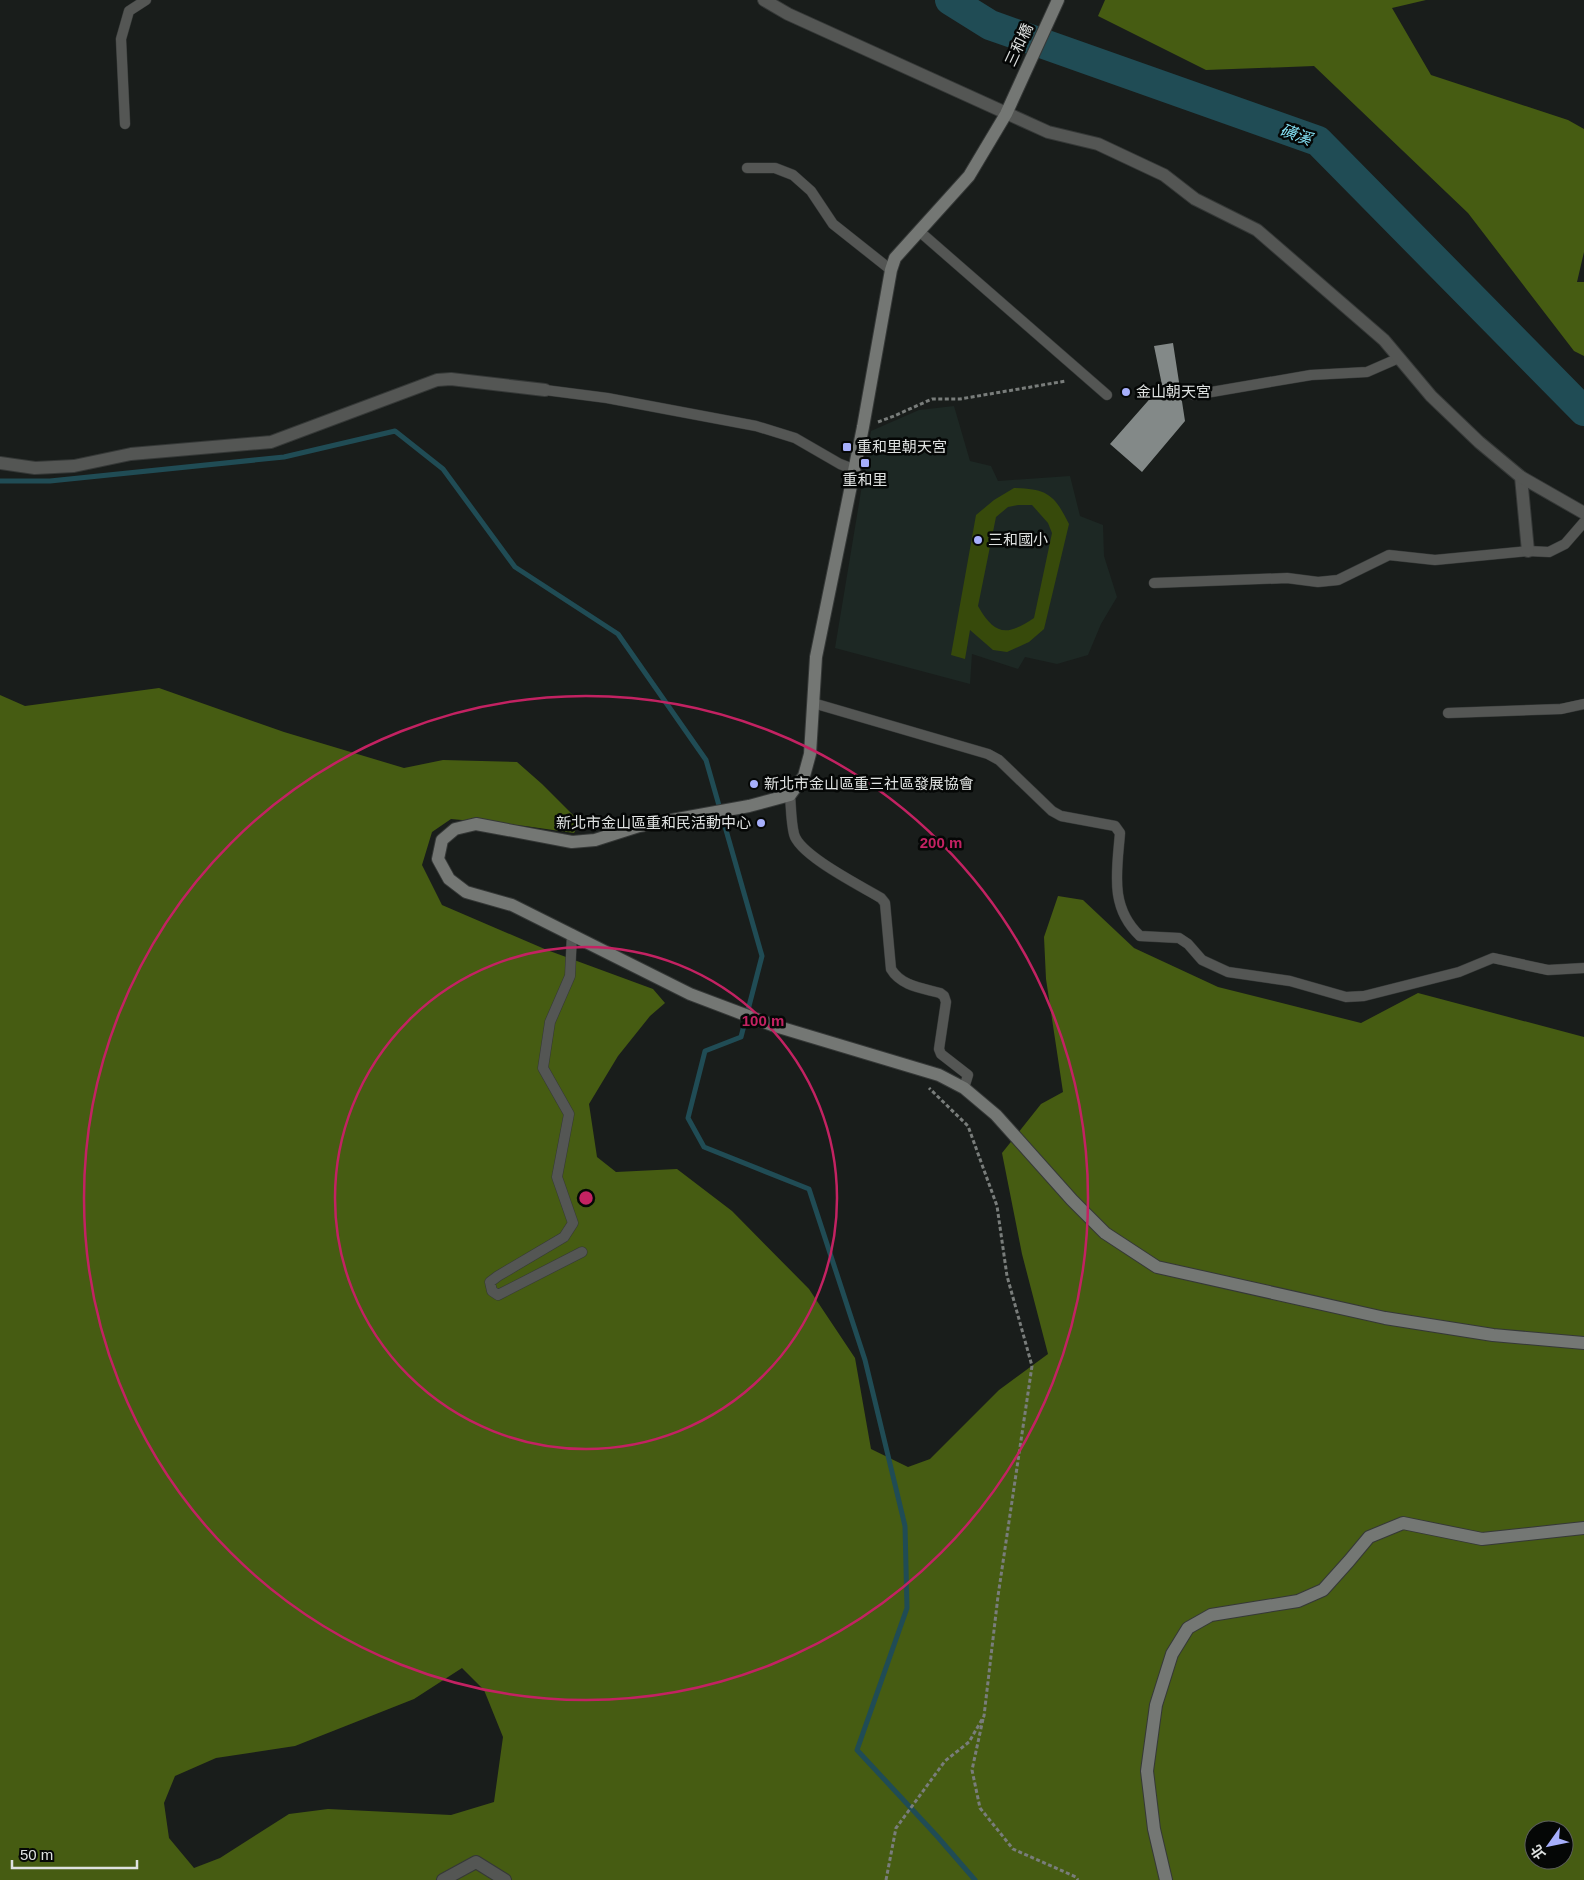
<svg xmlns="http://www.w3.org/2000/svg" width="1584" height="1880" viewBox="0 0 1584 1880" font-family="Arial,'Noto Sans TC',sans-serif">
	<rect width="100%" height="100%" fill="#191d1b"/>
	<polygon fill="#1d2824" points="954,406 970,461 991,466 998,481 1070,476 1080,516 1103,525 1104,556 1117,597 1101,624 1088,655 1057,664 1025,657 1018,669 972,654 970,684 835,648 871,431 919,410"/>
	<path fill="#374a0b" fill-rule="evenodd" d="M1014 488C1047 489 1054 494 1069 524L1044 629 1029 642 1007 652 993 650 970 630 965 659 951 655 976 515 994 500ZM1018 505H1032L1048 523 1052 533 1034 618C1007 636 995 636 978 606L996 517 1008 507Z"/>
	<g fill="#465c12" fill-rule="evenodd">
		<polygon points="1105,0 1426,0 1392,8 1431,75 1568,120 1584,129 1584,252 1577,282 1584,282 1584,356 1574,351 1468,213 1314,66 1206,70 1098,16"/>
		<path d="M159 688 284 732 404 768 443 760 517 762 542 784 580 822 574 833 525 826 451 819 432 832 422 865 442 905 547 950 653 989 665 1003 650 1016 618 1056 589 1104 597 1157 616 1172 677 1169 732 1211 809 1289 855 1358 871 1449 908 1467 930 1459 999 1390 1048 1354 1022 1254 1002 1153 1041 1104 1063 1092 1046 979 1044 937 1058 896 1083 900 1134 948 1218 987 1361 1023 1418 993 1584 1037V1880H0V695L25 706ZM462 1668 484 1690 503 1737 494 1802 451 1815 328 1809 289 1814 220 1858 194 1868 169 1838 164 1803 175 1776 216 1758 295 1746 414 1699ZM1534 1830H1564V1860H1534Z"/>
	</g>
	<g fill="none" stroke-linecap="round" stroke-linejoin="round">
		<polyline stroke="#204c55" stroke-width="5" points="0,481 50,481 284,457 395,431 443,469 515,567 618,634 706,760 762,956 741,1037 705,1051 688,1118 704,1147 809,1189 865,1360 905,1526 907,1608 857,1750 936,1835 975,1880"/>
		<polyline stroke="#204c55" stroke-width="30" points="950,0 990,25 1318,141 1584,411"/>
	</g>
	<polygon fill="#838988" points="1173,343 1185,421 1142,472 1110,444 1162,385 1154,346"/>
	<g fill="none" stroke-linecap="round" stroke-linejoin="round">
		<defs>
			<g id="lane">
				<polyline points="125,124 121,39 129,11 146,0"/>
				<polyline points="747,168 775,168 793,175 811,191 833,224 891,270"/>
				<polyline points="919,231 1107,395"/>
				<polyline points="545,390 607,398 756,426 795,438 840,464 853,469"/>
				<polyline points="1194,395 1311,375 1367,372 1399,358"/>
				<polyline points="1154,583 1287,578 1318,582 1338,580 1389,555 1435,560 1528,551 1549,552 1565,544 1584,522"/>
				<path d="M813 703 988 754 999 760 1052 811 1061 816 1115 826 1120 833C1117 871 1109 907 1140 936L1179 938 1188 944 1202 960 1228 972 1290 981 1346 997 1364 996 1459 972 1493 958 1548 970 1584 968"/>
				<polyline points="1448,713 1561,709 1584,704"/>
				<path d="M790 795C791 807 791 822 794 834 799 855 861 886 881 898L885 903 891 969C901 986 922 988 940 993L944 996 946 1002 939 1049 941 1054 968 1075 964 1088"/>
				<polyline points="572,934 570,976 550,1022 543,1068 569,1114 557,1177 573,1223 564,1237 498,1276 490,1282 492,1291 498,1295 582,1252"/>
			</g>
			<g id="street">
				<polyline points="764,0 788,14 1048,132 1098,144 1164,175 1195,199 1257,230 1384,340 1431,396 1479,442 1521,477 1528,551"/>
				<polyline points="0,463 35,468 74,466 131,454 271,442 437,380 451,379 545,390"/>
				<polyline points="1521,477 1584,513"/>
				<polyline points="443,1880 476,1862 505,1880"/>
			</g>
			<g id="secondary">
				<polyline points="1058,0 1006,114 969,176 895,258 891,270 863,427 816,657 810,754 804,776 790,795 749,806 639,826 595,840 572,842 476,824 455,829 442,840 438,859 449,879 466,892 512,905 690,994 772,1025 939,1075 964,1088 996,1115 1072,1200 1105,1233 1157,1267 1385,1318 1493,1335 1584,1343"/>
				<polyline points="1166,1880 1154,1829 1147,1771 1156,1705 1172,1654 1188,1628 1211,1615 1298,1601 1323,1590 1349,1561 1369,1537 1403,1523 1482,1539 1584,1528"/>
			</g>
		</defs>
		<use href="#lane" stroke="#353837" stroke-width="11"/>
		<use href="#street" stroke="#353837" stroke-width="14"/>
		<use href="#secondary" stroke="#353837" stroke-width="14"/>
		<g stroke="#797d7b" stroke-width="3" stroke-dasharray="4 2.5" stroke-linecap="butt">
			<polyline points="878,422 894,416 932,399 960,399 1066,381"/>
			<polyline points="983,1719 972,1770 980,1808 1013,1849 1076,1877 1078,1880"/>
			<polyline points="886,1880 896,1828 945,1761 969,1742 984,1716 998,1596 1032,1366 1007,1276 997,1206 968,1126 929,1088"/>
		</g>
		<use href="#lane" stroke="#545654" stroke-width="10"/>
		<use href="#street" stroke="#545654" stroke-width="12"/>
		<use href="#secondary" stroke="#747774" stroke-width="12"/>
	</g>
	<g fill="none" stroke="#c32262" stroke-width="2.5">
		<circle cx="586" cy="1198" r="251"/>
		<circle cx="586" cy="1198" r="502"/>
	</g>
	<g fill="#a7b0fc" stroke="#050706" stroke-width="2">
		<circle cx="1126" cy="392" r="5"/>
		<rect x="842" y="442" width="10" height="10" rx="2.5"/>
		<rect x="860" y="458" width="10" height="10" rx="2.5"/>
		<circle cx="978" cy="540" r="5"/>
		<circle cx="754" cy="784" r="5"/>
		<circle cx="761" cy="823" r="5"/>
	</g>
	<g text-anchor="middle" stroke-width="5" stroke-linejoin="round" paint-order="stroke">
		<g font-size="15" fill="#dee1e0" stroke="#050706">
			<text transform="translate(1019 45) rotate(-65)" y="5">三和橋</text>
		</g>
		<g font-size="15" fill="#dee1e0" stroke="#050706" text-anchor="start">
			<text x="1136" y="397">金山朝天宮</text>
			<text x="857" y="452">重和里朝天宮</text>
			<text x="865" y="485" text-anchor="middle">重和里</text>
			<text x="988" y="545">三和國小</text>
			<text x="764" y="789">新北市金山區重三社區發展協會</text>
			<text x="751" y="828" text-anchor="end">新北市金山區重和民活動中心</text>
		</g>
		<g font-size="16" font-style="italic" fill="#87e5f9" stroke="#050706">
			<text transform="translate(1296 134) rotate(20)" y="6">磺溪</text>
		</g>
	</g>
	<circle cx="586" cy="1198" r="8" fill="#c32262" stroke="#050706" stroke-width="2.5"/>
	<g font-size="15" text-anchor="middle" font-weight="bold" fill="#c32262" stroke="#050706" stroke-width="5" stroke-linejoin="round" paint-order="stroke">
		<text x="941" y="848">200 m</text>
		<text x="763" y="1026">100 m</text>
	</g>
	<g transform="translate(1549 1845) rotate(237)"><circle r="24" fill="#050706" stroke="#5c5e5d"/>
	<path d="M0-4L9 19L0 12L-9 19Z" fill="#a7b0fc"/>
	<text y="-8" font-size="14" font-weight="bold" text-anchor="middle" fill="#dee1e0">北</text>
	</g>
	<path d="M12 1860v8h125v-8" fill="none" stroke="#dee1e0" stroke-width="2.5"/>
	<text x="20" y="1860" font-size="15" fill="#dee1e0" stroke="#050706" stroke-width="4" paint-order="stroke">50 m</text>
</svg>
